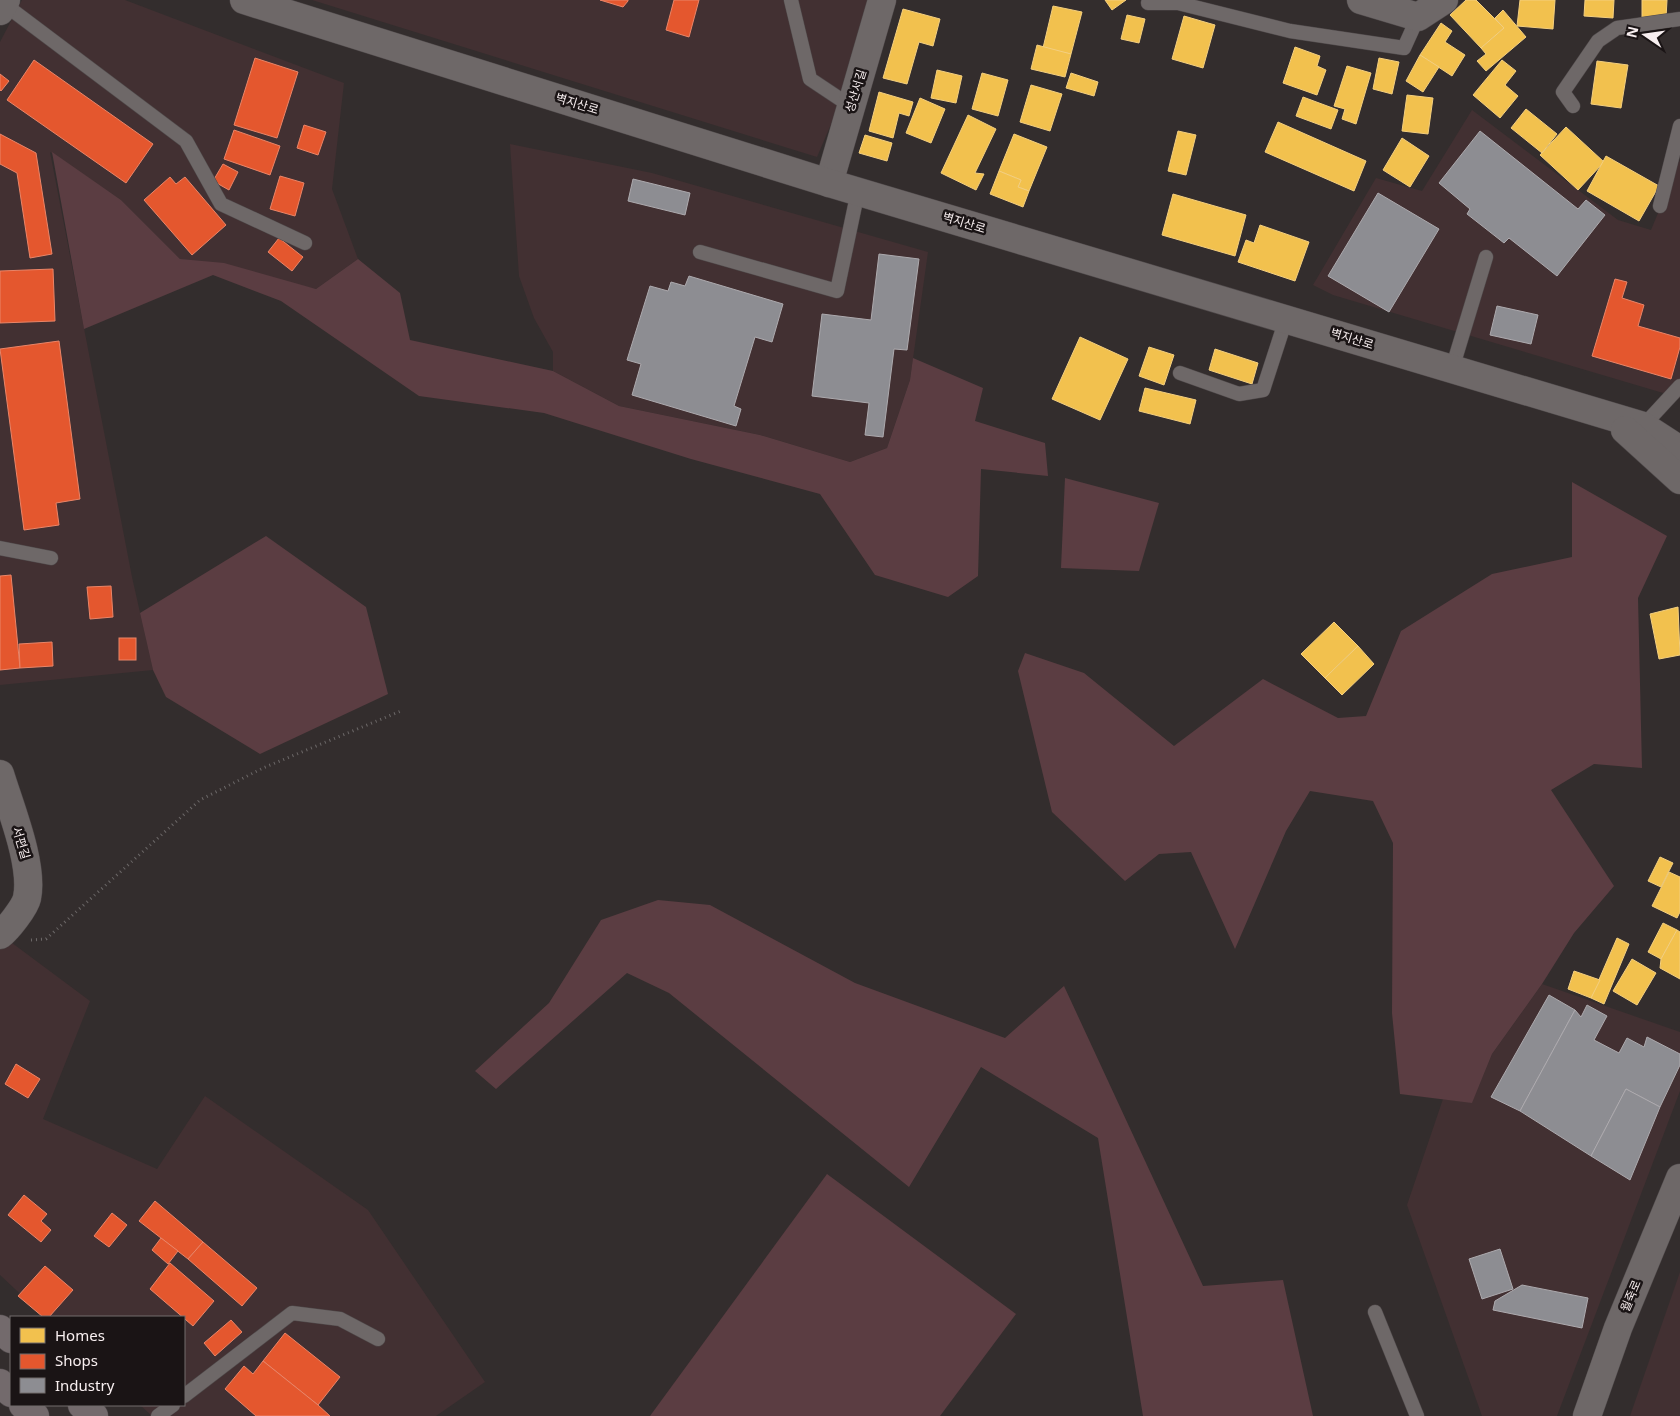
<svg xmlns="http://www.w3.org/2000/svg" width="1680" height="1416" viewBox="0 0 1680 1416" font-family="'Noto Sans','Noto Sans KR',sans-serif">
	<rect width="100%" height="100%" fill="#332d2d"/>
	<g fill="#423032">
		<polygon points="22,0 125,0 344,83 332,189 358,259 316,289 180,259 121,200 50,152 132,577 153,670 0,685 0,42"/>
		<polygon points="312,0 884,0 817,157"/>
		<polygon points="1472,110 1618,220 1651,230 1680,160 1680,398 1333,295 1313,285 1376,178 1422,191"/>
		<polygon points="510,144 652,173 928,252 910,380 887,448 850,462 760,435 619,406 553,371 553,352 534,318 519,276"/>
		<polygon points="0,934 90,1001 43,1119 157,1169 205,1096 368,1210 485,1382 436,1416 152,1416 140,1405 184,1405 184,1317 45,1317 0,1275"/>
		<polygon points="1542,984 1680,1032 1680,1091 1557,1416 1482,1416 1407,1205 1443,1099 1472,1102 1492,1054"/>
		<polygon points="1680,1272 1680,1416 1630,1416"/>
	</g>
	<g fill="#5b3d42">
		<polygon points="52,152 121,200 180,259 224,263 316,289 358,259 400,293 410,340 553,371 619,406 760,435 850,462 887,448 910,380 913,358 983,388 975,421 1045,443 1048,476 981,469 978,576 948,597 875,575 820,494 691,459 544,413 419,396 281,301 213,275 84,329"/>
		<polygon points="1065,478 1159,503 1139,571 1061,568"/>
		<polygon points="1572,482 1667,536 1638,598 1642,768 1594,764 1551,790 1614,886 1574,933 1542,984 1492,1054 1472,1103 1400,1094 1392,1013 1393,843 1373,801 1310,791 1286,831 1235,949 1191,852 1159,854 1125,881 1052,812 1018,671 1025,653 1084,673 1174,746 1263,679 1338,718 1366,716 1401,631 1492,574 1572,557"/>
		<polygon points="266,536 366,607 388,694 260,754 166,697 153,670 140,613"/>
		<polygon points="658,900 710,905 855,983 1005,1038 1064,986 1203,1286 1283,1280 1313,1416 1143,1416 1098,1138 981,1067 909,1187 669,993 627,973 496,1089 475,1071 549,1003 601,920"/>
		<polygon points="827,1174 1016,1314 940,1416 650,1416"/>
	</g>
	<g fill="#f2c14e" stroke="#f4cf7f">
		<polygon points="1105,0 1126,0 1112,10"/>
		<polygon points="1466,0 1476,0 1504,28 1481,48 1450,15"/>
		<polygon points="1520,0 1555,0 1553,29 1517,26"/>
		<polygon points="1585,0 1614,0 1613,18 1584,16"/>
		<polygon points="1642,0 1667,0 1666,18 1642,17"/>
		<polygon points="1053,6 1082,12 1071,54 1043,48"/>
		<polygon points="903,9 940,19 933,46 919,42 907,84 883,78"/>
		<polygon points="1503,10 1526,37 1486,71 1477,61 1486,54 1481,48 1504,28 1495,18"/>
		<polygon points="1127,15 1145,19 1139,43 1121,39"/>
		<polygon points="1184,16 1215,25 1203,68 1172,59"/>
		<polygon points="1441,23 1452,31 1445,42 1465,55 1452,76 1420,55"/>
		<polygon points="1037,45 1071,54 1065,77 1031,69"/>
		<polygon points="1295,47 1320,56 1317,66 1326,70 1317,95 1283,83"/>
		<polygon points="1420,55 1439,67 1423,92 1406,81"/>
		<polygon points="1379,58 1399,62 1392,94 1373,89"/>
		<polygon points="1502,60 1516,71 1505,85 1518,96 1500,118 1473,95"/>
		<polygon points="1597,61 1628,65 1621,108 1591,104"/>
		<polygon points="1347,66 1371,73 1356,124 1342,119 1345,109 1334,106"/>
		<polygon points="937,70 962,76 956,103 931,98"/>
		<polygon points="982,73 1008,80 998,116 972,109"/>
		<polygon points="1071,73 1098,82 1094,96 1066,88"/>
		<polygon points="1031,85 1062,94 1050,131 1020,122"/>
		<polygon points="879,92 913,102 909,116 899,113 893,138 869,131"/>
		<polygon points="1407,95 1433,98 1428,134 1402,131"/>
		<polygon points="1303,97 1338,110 1331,129 1296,116"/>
		<polygon points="920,98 945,109 931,143 906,133"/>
		<polygon points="1526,109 1557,134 1542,153 1511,128"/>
		<polygon points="968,115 996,129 975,173 984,174 976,190 941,173"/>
		<polygon points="1278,122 1366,161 1354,191 1265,152"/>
		<polygon points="1566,127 1604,162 1578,190 1540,155"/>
		<polygon points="1178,131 1196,135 1186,175 1168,171"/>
		<polygon points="1014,134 1047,147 1029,191 1018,187 1021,180 999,171"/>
		<polygon points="865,135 892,143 887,161 859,153"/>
		<polygon points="1402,138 1429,156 1410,187 1383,170"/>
		<polygon points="1606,156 1659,186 1639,221 1587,191"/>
		<polygon points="999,171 1021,180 1018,187 1029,191 1023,207 990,194"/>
		<polygon points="1173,194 1246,215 1235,256 1162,235"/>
		<polygon points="1260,225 1309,242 1295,281 1238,262 1246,240 1254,243"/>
		<polygon points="1080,337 1128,359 1100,420 1052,399"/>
		<polygon points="1149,347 1174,355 1164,385 1139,376"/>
		<polygon points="1215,349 1258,363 1252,384 1209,370"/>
		<polygon points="1145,388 1196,400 1190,424 1139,411"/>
		<polygon points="1678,607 1680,655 1659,659 1650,614"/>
		<polygon points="1334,622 1358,646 1325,678 1301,654"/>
		<polygon points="1358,646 1374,664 1342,695 1325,678"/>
		<polygon points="1660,857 1673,863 1661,887 1648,881"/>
		<polygon points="1669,872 1680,877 1680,912 1677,918 1652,906"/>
		<polygon points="1663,923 1677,930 1661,959 1648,952"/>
		<polygon points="1677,930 1680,932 1680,979 1660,968 1661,959"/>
		<polygon points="1617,938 1629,944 1604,1004 1591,998"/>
		<polygon points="1632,959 1656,973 1637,1005 1613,991"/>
		<polygon points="1574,971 1600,980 1591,998 1568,989"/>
	</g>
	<g fill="#e4572e" stroke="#ea8568">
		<polygon points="600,0 628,0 628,1 623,7"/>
		<polygon points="674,0 699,0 689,37 666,30"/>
		<polygon points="255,58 298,72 277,138 234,125"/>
		<polygon points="34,60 153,144 126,183 7,100"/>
		<polygon points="0,74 9,81 1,91 0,90"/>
		<polygon points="304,125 326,132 318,155 297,148"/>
		<polygon points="234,130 280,146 270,175 224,159"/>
		<polygon points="0,134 36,153 52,254 30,258 17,173 0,164"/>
		<polygon points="223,164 238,172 229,190 213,181"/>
		<polygon points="280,176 304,183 295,216 270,209"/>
		<polygon points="170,177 176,184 185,177 226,225 192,255 144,200"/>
		<polygon points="279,238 303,257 292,271 268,252"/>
		<polygon points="53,269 55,321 0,323 0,271"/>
		<polygon points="1615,279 1627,282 1622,298 1644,305 1638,326 1680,338 1680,347 1671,379 1592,356"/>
		<polygon points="59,341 80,499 56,503 59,525 24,530 0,349"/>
		<polygon points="11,575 20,668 0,670 0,576"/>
		<polygon points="111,586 113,617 90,619 87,587"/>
		<rect x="119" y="638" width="17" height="22"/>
		<polygon points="52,642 53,666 20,668 19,644"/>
		<polygon points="16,1064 40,1079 28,1098 5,1084"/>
		<polygon points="24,1195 47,1214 41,1221 51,1230 41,1242 8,1215"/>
		<polygon points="155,1201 203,1242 188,1259 139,1221"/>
		<polygon points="112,1213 127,1225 109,1247 94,1236"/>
		<polygon points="161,1238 178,1251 168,1264 152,1250"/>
		<polygon points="203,1242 257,1288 242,1306 188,1259"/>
		<polygon points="170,1263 214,1301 193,1326 150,1289"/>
		<polygon points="45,1266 73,1290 49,1317 43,1317 18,1296"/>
		<polygon points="231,1320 242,1332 215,1356 204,1343"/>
		<polygon points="285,1333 340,1377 318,1405 263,1361"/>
		<polygon points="263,1361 318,1405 330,1416 256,1416 225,1389 244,1366 253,1374"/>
	</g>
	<g fill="#8d8d92" stroke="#adaaae">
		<polygon points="1480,131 1578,209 1586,200 1605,215 1557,276 1509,238 1504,243 1467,214 1470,209 1439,183"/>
		<polygon points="633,179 690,193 685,215 628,201"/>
		<polygon points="1378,193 1439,229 1389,312 1328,276"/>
		<polygon points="879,254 919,259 907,350 894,349 883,437 865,435 869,403 812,396 822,314 871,320"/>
		<polygon points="689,276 783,304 772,342 755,337 734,406 741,409 736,426 632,395 641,364 627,360 650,286 668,291 671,282 685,286"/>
		<polygon points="1497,306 1538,315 1531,344 1490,335"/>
		<polygon points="1549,995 1575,1010 1520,1111 1491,1097"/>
		<polygon points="1587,1005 1607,1016 1594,1040 1619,1053 1627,1038 1644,1047 1647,1037 1680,1054 1680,1065 1660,1107 1626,1089 1591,1156 1520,1111 1575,1010 1581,1017"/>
		<polygon points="1626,1089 1660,1107 1630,1180 1591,1156"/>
		<polygon points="1500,1249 1513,1289 1482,1299 1469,1259"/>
		<polygon points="1522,1285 1588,1298 1582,1328 1493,1310 1495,1301"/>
	</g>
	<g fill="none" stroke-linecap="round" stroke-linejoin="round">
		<defs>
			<g id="service">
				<polyline points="791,0 810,79 852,107"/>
				<polyline points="1148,3 1178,3 1290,31 1404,48 1418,17"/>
				<polyline points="4,4 186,141 221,204 305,243"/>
				<polyline points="1573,106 1563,92 1598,41 1617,28 1680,19"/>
				<polyline points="1660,206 1680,126"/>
				<polyline points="700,252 837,291 858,191"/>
				<polyline points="1452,369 1486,257"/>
				<polyline points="1180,373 1239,394 1263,390 1286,319"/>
				<polyline points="1643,426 1680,386"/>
				<polyline points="0,548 51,558"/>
				<polyline points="1375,1312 1417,1416"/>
				<polyline points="184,1396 292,1313 340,1319 378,1339"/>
				<polyline points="158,1416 173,1405"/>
			</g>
			<g id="minor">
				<polyline points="1361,0 1418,17 1444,0"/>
				<polyline points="0,11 6,0"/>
				<polyline points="829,183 882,0"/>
				<path d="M0 774C10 807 34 865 27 898 25 907 8 929 0 935"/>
			</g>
			<g id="tertiary">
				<polyline points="244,0 829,183 1643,426 1680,450"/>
				<polyline points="1625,430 1680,480"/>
				<polyline points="1587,1416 1618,1328 1680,1178"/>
			</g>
			<g id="secondary">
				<polyline points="0,1329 11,1339"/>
				<polyline points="0,1383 11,1393"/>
				<polyline points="23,1405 35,1416"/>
				<polyline points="82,1405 94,1416"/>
			</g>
		</defs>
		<use href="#service" stroke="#4f494a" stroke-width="15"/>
		<use href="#minor" stroke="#4f494a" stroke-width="29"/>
		<use href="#tertiary" stroke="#4f494a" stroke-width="29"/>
		<use href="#secondary" stroke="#4f494a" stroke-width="29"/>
		<polyline stroke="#6c6868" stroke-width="3" stroke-dasharray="1 4" stroke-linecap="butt" points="31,940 46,939 200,800 263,768 401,711"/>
		<use href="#service" stroke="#6e6868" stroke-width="14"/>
		<use href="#minor" stroke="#6e6868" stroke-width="28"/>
		<use href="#tertiary" stroke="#6e6868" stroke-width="28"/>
		<use href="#secondary" stroke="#736a6c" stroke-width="28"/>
	</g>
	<g text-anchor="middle" stroke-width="5" stroke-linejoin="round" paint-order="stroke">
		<g font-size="12" fill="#f8eff0" stroke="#1a1415">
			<text transform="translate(856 91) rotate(-73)" y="4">성산서길</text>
			<text transform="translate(577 104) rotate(17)" y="4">벽지산로</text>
			<text transform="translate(964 223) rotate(17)" y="4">벽지산로</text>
			<text transform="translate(1352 339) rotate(17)" y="4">벽지산로</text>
			<text transform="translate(21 843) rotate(73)" y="4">서편길</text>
			<text transform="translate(1631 1296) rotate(-67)" y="4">월죽로</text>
		</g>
	</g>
	<rect x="10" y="1316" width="175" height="90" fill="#1a1415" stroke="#736c6d"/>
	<rect x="20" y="1328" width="25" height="15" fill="#f2c14e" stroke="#736c6d"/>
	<text x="55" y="1341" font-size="15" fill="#f8eff0">Homes</text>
	<rect x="20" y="1354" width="25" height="15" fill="#e4572e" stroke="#736c6d"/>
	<text x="55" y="1366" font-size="15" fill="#f8eff0">Shops</text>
	<rect x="20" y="1378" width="25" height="15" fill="#8d8d92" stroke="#736c6d"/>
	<text x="55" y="1391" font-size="15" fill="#f8eff0">Industry</text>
	<g transform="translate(1645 35) rotate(283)" stroke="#1a1415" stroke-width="4" paint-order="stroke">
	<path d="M0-4L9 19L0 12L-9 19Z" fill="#f8eff0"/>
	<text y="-8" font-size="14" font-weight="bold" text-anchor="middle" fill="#f8eff0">N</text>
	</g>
</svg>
